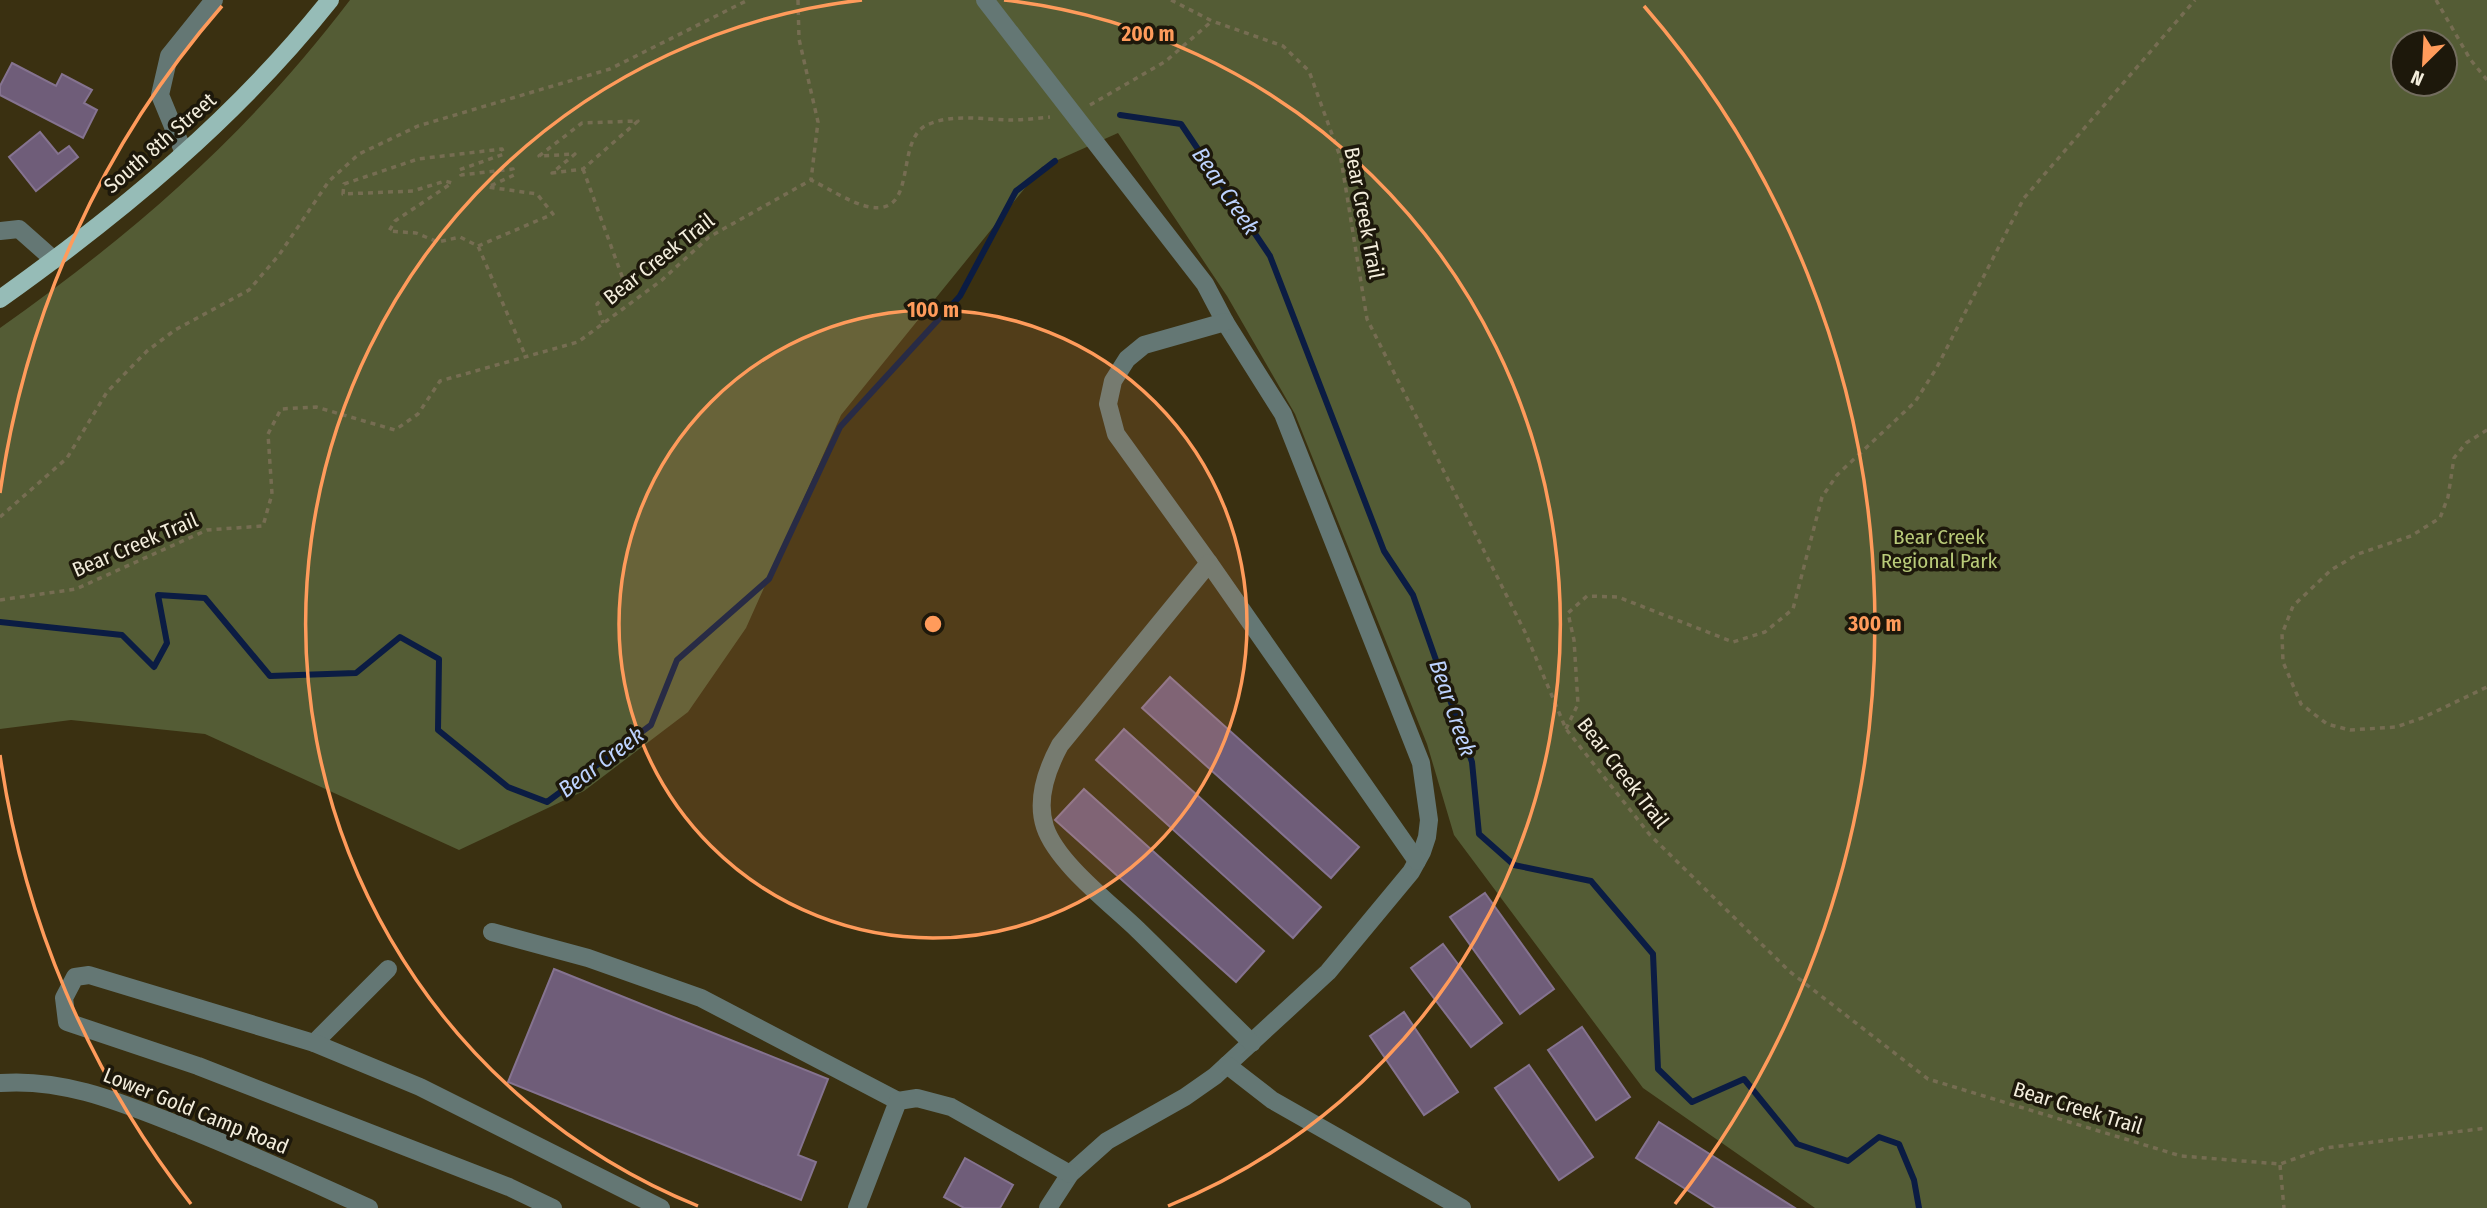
<svg xmlns="http://www.w3.org/2000/svg" width="2487" height="1208" viewBox="0 0 2487 1208" font-family="'Fira Sans Condensed',sans-serif">
	<rect width="100%" height="100%" fill="#3a3011"/>
	<path fill="#545c35" fill-rule="evenodd" d="M350 0H2487V1208H1815L1643 1088 1454 835 1427 744 1295 414 1227 296 1118 133 1042 167 841 415 746 628 688 712 584 791 459 850 205 734 71 720 0 729V328C136 232 249 133 350 0ZM2403 42H2445V84H2403Z"/>
	<g fill="none" stroke-linecap="round" stroke-linejoin="round">
		<g stroke="#0b1c43" stroke-width="6">
			<polyline points="1120,115 1181,124 1270,256 1384,551 1413,595 1472,762 1479,834 1514,865 1591,881 1653,954 1658,1069 1692,1102 1744,1079 1797,1144 1848,1161 1879,1137 1899,1144 1914,1180 1919,1208"/>
			<polyline points="0,622 122,635 154,667 167,643 158,595 205,598 270,676 356,673 400,637 439,659 438,730 508,787 547,802 651,725 677,660 769,579 840,427 960,296 1016,191 1055,161"/>
		</g>
	</g>
	<g fill="#6f5d79" stroke="#857390" stroke-width="2">
		<polygon points="12,63 56,86 62,74 92,90 84,103 97,110 83,138 0,95 0,86"/>
		<polygon points="40,132 58,154 69,146 78,157 36,191 9,157"/>
		<polygon points="1170,677 1359,847 1331,878 1142,708"/>
		<polygon points="1124,729 1321,907 1293,938 1096,760"/>
		<polygon points="1084,789 1264,951 1236,982 1055,820"/>
		<polygon points="1485,893 1554,989 1520,1014 1450,917"/>
		<polygon points="1443,944 1502,1023 1471,1047 1411,968"/>
		<polygon points="554,969 828,1079 798,1155 816,1162 801,1200 508,1082"/>
		<polygon points="1404,1012 1458,1092 1424,1115 1370,1036"/>
		<polygon points="1582,1027 1630,1097 1596,1120 1548,1050"/>
		<polygon points="1529,1065 1593,1157 1559,1180 1495,1088"/>
		<polygon points="1659,1122 1795,1208 1716,1208 1636,1158"/>
		<polygon points="965,1158 1013,1185 1000,1208 964,1208 944,1197"/>
	</g>
	<g fill="none" stroke-linecap="round" stroke-linejoin="round">
		<g stroke="#766d52" stroke-width="3.5" stroke-dasharray="5 5" stroke-linecap="butt">
			<polyline points="798,0 799,39 818,122 811,180"/>
			<polyline points="1171,0 1212,21 1283,46 1309,71 1341,159 1367,319 1525,632 1566,729 1650,835 1789,971 1928,1079 2181,1156 2280,1164 2325,1148 2487,1128"/>
			<polyline points="2436,0 2470,59 2487,80"/>
			<polyline points="1090,105 1166,61 1212,21"/>
			<polygon points="638,121 583,169 552,173 575,154 539,156 582,123"/>
			<polyline points="583,169 623,279 597,304 603,323"/>
			<polyline points="478,246 553,214 537,194 488,187 514,175 513,169 461,175 459,170 504,154 502,149 418,159 344,184 343,194 413,191 445,181 452,183 395,221 389,231 416,233 438,242 460,237 478,246 526,357"/>
			<polyline points="2487,430 2466,443 2454,458 2448,497 2440,518 2411,536 2358,554 2331,570 2293,606 2282,634 2283,662 2301,704 2327,724 2350,730 2396,727 2422,718 2487,687"/>
			<polyline points="0,517 67,458 107,392 147,351 175,330 249,290 279,255 329,181 359,154 418,126 610,69 748,0"/>
			<path d="M0 600 76 589 207 530 263 526 272 494 268 434 281 409 316 407 395 430 418 414 440 381 578 342 662 280 709 237 811 180C828 188 852 204 870 207 919 216 894 140 927 125 952 113 986 120 1012 120 1025 120 1038 118 1050 117"/>
			<polyline points="1566,729 1578,704 1574,640 1568,613 1587,596 1618,597 1733,642 1765,632 1793,609 1822,497 1837,475 1915,402 1936,369 2024,198 2195,0"/>
			<polyline points="2280,1165 2284,1208"/>
		</g>
		<g stroke="#647774" stroke-width="18">
			<polyline points="985,0 1205,284 1225,322 1283,414 1421,763 1429,820 1427,837 1422,852 1411,872 1328,972 1215,1076 1185,1097 1107,1141 1070,1174 1048,1208"/>
			<polyline points="184,153 160,95 169,56 214,0"/>
			<polyline points="0,231 19,229 54,260"/>
			<polyline points="1209,563 1116,434 1108,404 1113,381 1127,359 1144,345 1225,322"/>
			<polyline points="492,932 588,958 701,998 898,1101"/>
			<polyline points="314,1043 388,969"/>
			<path d="M1252 1043C1214 1006 1176 967 1138 930 1110 903 1057 863 1045 827 1036 800 1047 769 1060 745L1209 563 1417 861"/>
			<polyline points="1227,1065 1272,1100 1462,1208"/>
			<path d="M0 1083C65 1078 122 1103 181 1126 245 1151 307 1180 369 1208"/>
			<polyline points="553,1208 509,1187 198,1066 67,1022 64,998 75,977 89,975 314,1043 420,1087 661,1208"/>
			<polyline points="857,1208 898,1101 917,1098 951,1107 1070,1174"/>
		</g>
		<path stroke="#96bcb7" stroke-width="18" d="M0 299C122 212 236 118 330 0"/>
	</g>
	<circle cx="933" cy="624" r="314" fill="#ff9b5b" fill-opacity=".12"/>
	<g fill="none" stroke="#ff9b5b" stroke-width="3.5">
		<circle cx="933" cy="624" r="314"/>
		<path d="M698 1206A628 628 0 0 1 862 0M1004 0A628 628 0 0 1 1168 1206"/>
		<path d="M191 1204A942 942 0 0 1 0 755M0 493A942 942 0 0 1 222 6M1644 6A942 942 0 0 1 1675 1204"/>
	</g>
	<g text-anchor="middle" stroke-width="7" stroke-linejoin="round" paint-order="stroke">
		<g font-size="21" fill="#f3eddc" stroke="#1d180b">
			<text transform="translate(160 143) rotate(-41)" y="7">South 8th Street</text>
			<text transform="translate(1364 213) rotate(79)" y="7">Bear Creek Trail</text>
			<text transform="translate(659 259) rotate(-38)" y="7">Bear Creek Trail</text>
			<text transform="translate(135 545) rotate(-23)" y="7">Bear Creek Trail</text>
			<text transform="translate(1623 773) rotate(52)" y="7">Bear Creek Trail</text>
			<text transform="translate(2078 1108) rotate(17)" y="7">Bear Creek Trail</text>
			<text transform="translate(196 1111) rotate(22)" y="7">Lower Gold Camp Road</text>
		</g>
		<g font-size="21" fill="#b9cb79" stroke="#1d180b">
			<text x="1939" y="544">Bear Creek<tspan x="1939" dy="24">Regional Park</tspan></text>
		</g>
		<g font-size="23" font-style="italic" fill="#bdd3ff" stroke="#1d180b">
			<text transform="translate(1226 191) rotate(56)" y="8">Bear Creek</text>
			<text transform="translate(1453 708) rotate(71)" y="8">Bear Creek</text>
			<text transform="translate(601 762) rotate(-37)" y="8">Bear Creek</text>
		</g>
	</g>
	<circle cx="933" cy="624" r="10" fill="#ff9b5b" stroke="#1d180b" stroke-width="3.5"/>
	<g font-size="21" text-anchor="middle" font-weight="bold" fill="#ff9b5b" stroke="#1d180b" stroke-width="7" stroke-linejoin="round" paint-order="stroke">
		<text x="1148" y="41">200 m</text>
		<text x="933" y="317">100 m</text>
		<text x="1875" y="631">300 m</text>
	</g>
	<g transform="translate(2424 63) rotate(204)"><circle r="33" fill="#1d180b" stroke="#736d5f" stroke-width="2"/>
	<path d="M0-5L12 26L0 18L-12 26Z" fill="#ff9b5b"/>
	<text y="-10" font-size="19" font-weight="bold" text-anchor="middle" fill="#f3eddc">N</text>
	</g>
</svg>
